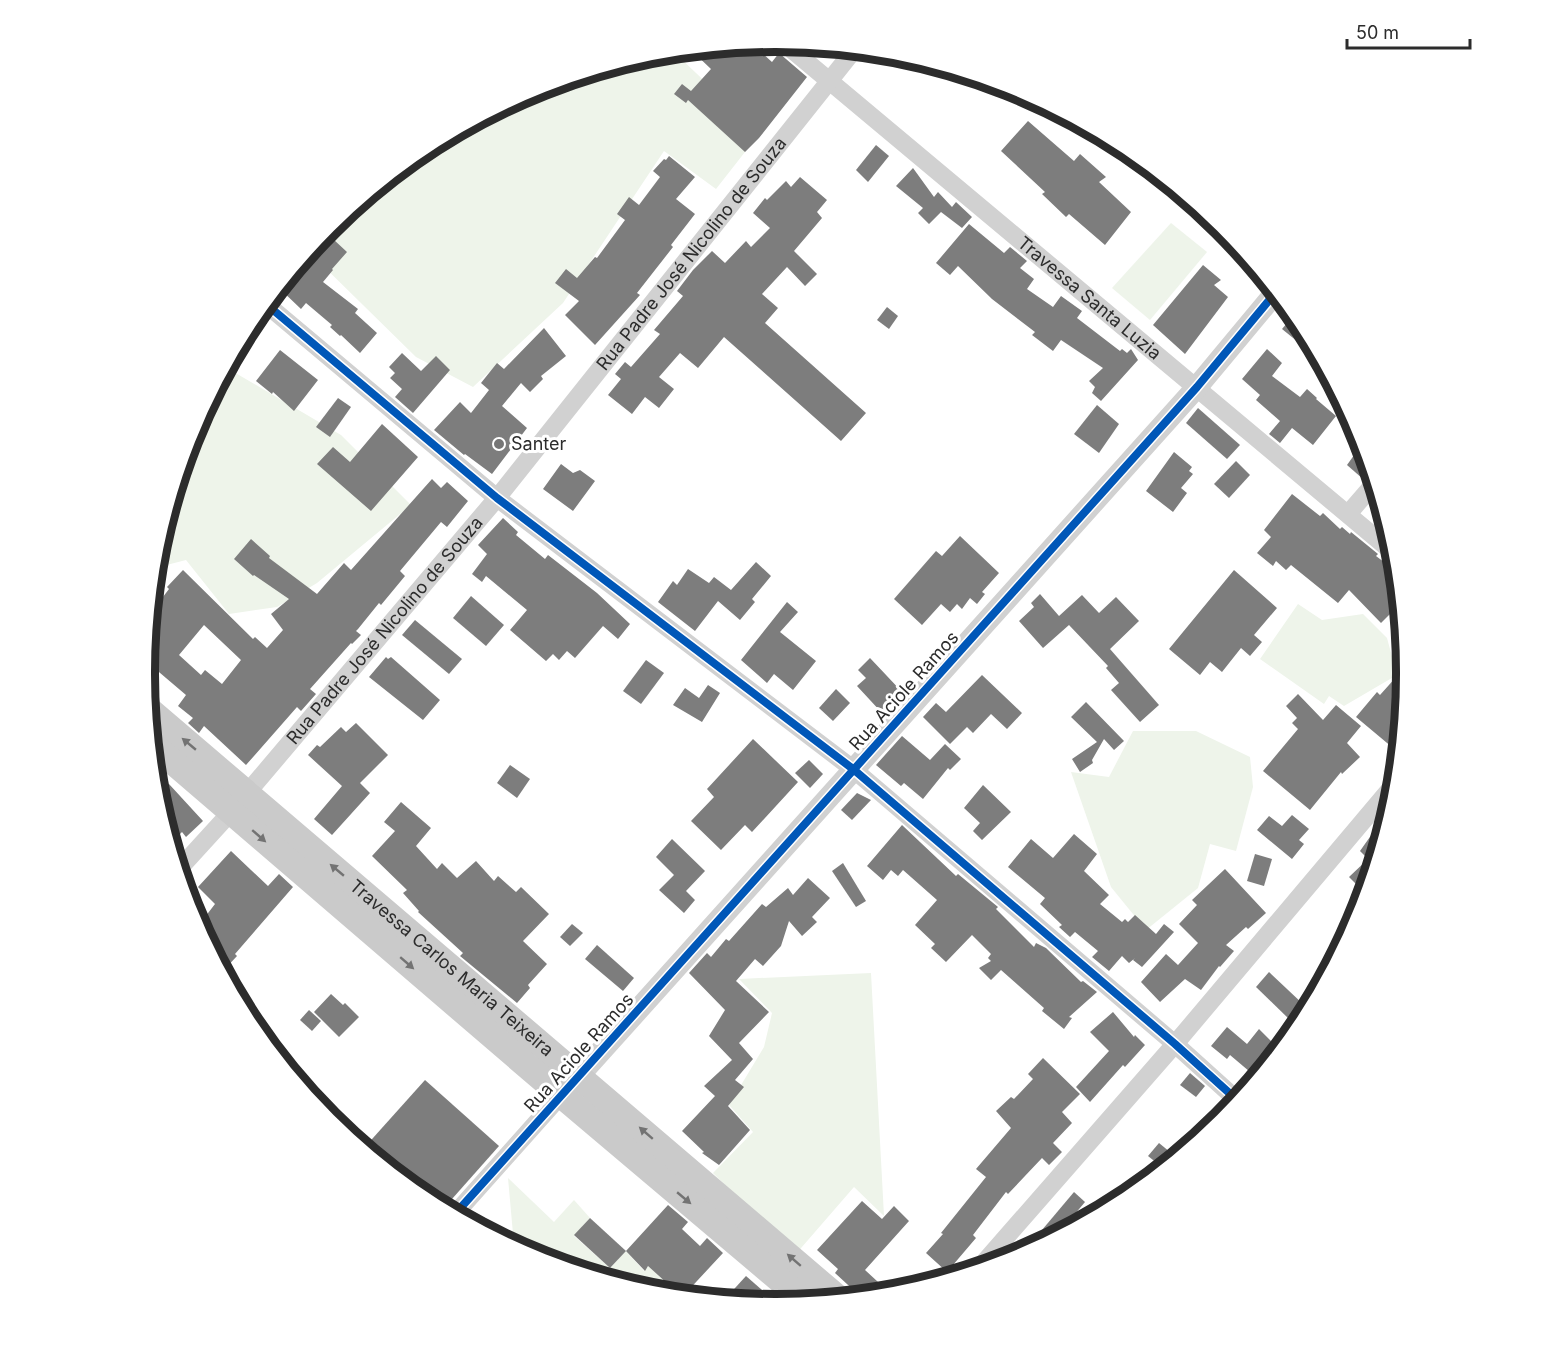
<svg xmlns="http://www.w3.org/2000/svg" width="1551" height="1346" viewBox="0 0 1551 1346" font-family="Inter,sans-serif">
	<rect width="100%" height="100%" fill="#fff"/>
	<g fill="#eef4ea">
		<polygon points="674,52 717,93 745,152 716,189 664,151 563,303 473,387 416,357 309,252 330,227 425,148 534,90 653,54"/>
		<polygon points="1171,223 1207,252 1150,320 1112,288"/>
		<polygon points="227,368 341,435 411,505 317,583 277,607 229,614 186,560 155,568 157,550 193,431"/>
		<polygon points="1298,604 1322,620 1363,614 1387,638 1397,675 1344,706 1329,696 1324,704 1260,659"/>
		<polygon points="1133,731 1196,731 1250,757 1253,787 1236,851 1210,844 1198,888 1146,930 1111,887 1071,772 1109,777"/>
		<polygon points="871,973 884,1216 854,1187 795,1255 713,1173 753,1132 729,1105 764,1047 772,1013 739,979"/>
		<polygon points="508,1178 554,1222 574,1200 590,1218 574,1236 610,1268 626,1251 644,1271 648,1266 679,1294 652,1292 534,1256 514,1245"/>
	</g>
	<g fill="#7d7d7d" fill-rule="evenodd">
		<polygon points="752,44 772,62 779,53 807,77 759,138 745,152 688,100 686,103 674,94 682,84 691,91 711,69 691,50"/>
		<polygon points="1028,121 1074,161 1080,154 1106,177 1099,182 1131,212 1105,245 1069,214 1066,217 1042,194 1045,192 1001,151"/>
		<polygon points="876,145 889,156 868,182 856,170"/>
		<polygon points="669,156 695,177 676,199 695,214 671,245 673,247 637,293 640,295 595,345 565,315 579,301 555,283 566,269 577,278 595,257 597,258 625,220 617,214 629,197 639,205 660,177 653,171 664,159 666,160"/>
		<polygon points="913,168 934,197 938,192 952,207 956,202 972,217 962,228 941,212 929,224 918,213 923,208 896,186"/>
		<polygon points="800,177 827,200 817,212 822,218 794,251 817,274 805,286 787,267 762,294 778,308 765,323 866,413 841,441 724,337 698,368 680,353 659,377 674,389 659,408 645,397 632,414 608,395 621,379 615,374 625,362 631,367 660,334 654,330 683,296 677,291 693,270 712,251 725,263 746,241 751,247 770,228 753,213 765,198 767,200 786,181 791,187"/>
		<polygon points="969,224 1004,253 1010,247 1027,261 1020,268 1034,279 1027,289 1053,307 1061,296 1082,311 1077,318 1120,351 1122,349 1127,353 1131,349 1138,360 1101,401 1092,393 1095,387 1089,381 1103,368 1061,340 1053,351 1032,335 1035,332 992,299 958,266 950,275 936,263"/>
		<polygon points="333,239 347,252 332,269 333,270 323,282 358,309 355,313 377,333 360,353 341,335 340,336 330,327 332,325 306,303 301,309 279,288 302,260 309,266"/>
		<polygon points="1203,265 1221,280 1214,285 1228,297 1185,354 1153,325"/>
		<polygon points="887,307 898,316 889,329 877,320"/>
		<polygon points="257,315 267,323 241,356 235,353"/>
		<polygon points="1294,315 1300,323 1319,359 1282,329"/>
		<polygon points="544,328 566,356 541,376 543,379 530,392 521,383 502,406 527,428 492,474 465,454 464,455 434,430 460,402 471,413 489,390 481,383 497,363 504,369"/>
		<polygon points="1267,349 1282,363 1272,376 1300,397 1307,389 1317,398 1316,399 1336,416 1313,445 1292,428 1280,443 1269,434 1280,421 1256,400 1260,395 1242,379"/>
		<polygon points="280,350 318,380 294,411 273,392 272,394 256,381"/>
		<polygon points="402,353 421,371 436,356 450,370 413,413 395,397 402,389 390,378 395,373 389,367"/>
		<polygon points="338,398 351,407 330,437 316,427"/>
		<polygon points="1097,405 1119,424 1099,453 1074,434"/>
		<polygon points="1198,408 1240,445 1227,459 1186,423"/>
		<polygon points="382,424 418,457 371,511 317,464 333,447 350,462"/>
		<polygon points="1362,444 1371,473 1363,479 1347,465"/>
		<polygon points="1174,452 1192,467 1189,471 1193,474 1181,488 1187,493 1173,512 1146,491"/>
		<polygon points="1236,461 1250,475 1229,498 1214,484"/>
		<polygon points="561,464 573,473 580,470 595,481 573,511 543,489"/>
		<path d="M432 479 441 488 447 482 468 501 447 527 441 522 400 571 405 576 381 605 379 603 358 629 356 631 361 635 352 644 351 643 310 689 316 694 301 711 297 707 246 765 204 726 199 733 188 723 193 718 178 706 186 695 146 661 150 614 169 589 167 587 183 570 253 639 255 637 267 648 283 630 271 614 289 599 254 575 253 576 234 559 251 539 270 556 269 558 317 594 344 563 351 570ZM204 625 241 660 222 684 205 670 201 675 179 655Z"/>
		<polygon points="1292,494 1320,516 1323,513 1340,529 1342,527 1350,534 1351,532 1378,554 1376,556 1397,572 1400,604 1381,623 1349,590 1338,603 1291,565 1286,570 1276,561 1273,566 1257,553 1271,537 1264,530"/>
		<polygon points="503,518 518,532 516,535 545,559 548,555 597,593 630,624 618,639 603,626 575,658 567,651 559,660 553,654 546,661 510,630 527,610 486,576 482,582 472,574 487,554 478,545"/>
		<polygon points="960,536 999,573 982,592 985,594 977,604 970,598 962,609 957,604 950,612 941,604 922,625 894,599 936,551 942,556"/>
		<polygon points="756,562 771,576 752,599 755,602 740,620 718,601 695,631 658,602 673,581 677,585 688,569 709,583 714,577 731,590"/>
		<polygon points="1234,570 1277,608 1254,635 1262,642 1250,656 1241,648 1222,672 1210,662 1200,675 1169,649"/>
		<polygon points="1040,594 1059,616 1082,595 1099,613 1116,597 1139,621 1110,649 1159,705 1140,722 1111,690 1119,683 1106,668 1108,666 1069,625 1043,648 1019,621 1034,607 1031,603"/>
		<polygon points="471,596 504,625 486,646 453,618"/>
		<polygon points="787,602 798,612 780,632 816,661 793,690 774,674 767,683 741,660"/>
		<polygon points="415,620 462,659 449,674 402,635"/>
		<polygon points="386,657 388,659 391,657 440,700 423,720 369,677"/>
		<polygon points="870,658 903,693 882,713 857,686 866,678 858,670"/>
		<polygon points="646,660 664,673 641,704 623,691"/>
		<polygon points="1406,666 1406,673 1399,753 1356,717 1377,692 1380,695"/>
		<polygon points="982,675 1022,713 1007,729 991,714 973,733 967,727 950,744 923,717 936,703 946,712"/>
		<polygon points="708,685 720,693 702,722 673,705 685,688 699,698"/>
		<polygon points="836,689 850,703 833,721 819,708"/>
		<polygon points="1298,694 1323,720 1336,705 1361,726 1347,743 1360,757 1342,774 1341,772 1310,810 1263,771 1298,729 1292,723 1297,718 1286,706"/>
		<polygon points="1086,702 1124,741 1114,750 1104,739 1092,760 1093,763 1080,772 1072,759 1097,742 1071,717"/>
		<polygon points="356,723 388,755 360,783 370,793 332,835 314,819 342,786 308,755 317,745 320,747 341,727 346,732"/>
		<polygon points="902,736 930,760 945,744 961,759 950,770 948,768 923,799 904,783 901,786 876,765"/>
		<polygon points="753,739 798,782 752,832 745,825 721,850 691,821 714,797 707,789"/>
		<polygon points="809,760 823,774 810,788 795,773"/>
		<polygon points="510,765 530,779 517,798 497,783"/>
		<polygon points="169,784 203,821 186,837 182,832 171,843 157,797"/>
		<polygon points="983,785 1011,812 982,840 973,831 980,823 964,808"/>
		<polygon points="857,793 871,800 852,820 841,810"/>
		<polygon points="401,802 431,828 416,846 437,869 442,863 457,878 476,861 494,881 498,876 516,892 521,887 549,914 523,941 547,964 528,985 530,988 517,1003 460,956 463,953 418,912 419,911 403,893 407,890 372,856 395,831 384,822"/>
		<polygon points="1292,815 1309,829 1299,840 1304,844 1292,859 1257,830 1269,816 1282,826"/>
		<polygon points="902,825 956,876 958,874 998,907 996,909 1034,947 1036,943 1046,948 1081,982 1083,981 1097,992 1069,1017 1072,1018 1064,1029 1042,1011 1044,1008 1001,970 991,980 979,968 991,961 988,958 991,954 972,935 946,962 931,948 935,944 915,925 937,900 903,870 898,876 891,870 883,880 867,866"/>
		<polygon points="1074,834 1097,854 1084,871 1109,895 1100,904 1122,922 1125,919 1128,922 1135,915 1156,934 1164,924 1174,932 1142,967 1133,960 1135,958 1129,963 1122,956 1109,971 1092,957 1098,951 1075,932 1070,937 1059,927 1062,925 1040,904 1045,898 1008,867 1031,839 1053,858"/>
		<polygon points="1372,834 1380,842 1365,893 1349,877 1368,859 1360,851"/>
		<polygon points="672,839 705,871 686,891 695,900 684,913 659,890 674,875 656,857"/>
		<polygon points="231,851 268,886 279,874 293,887 235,954 237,956 223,971 200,928 208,919 205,917 215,904 198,887"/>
		<polygon points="1255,854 1272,859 1264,886 1247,881"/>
		<polygon points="843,863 866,901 856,907 832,871"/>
		<polygon points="1225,869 1266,913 1248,929 1246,927 1226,945 1234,951 1220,967 1219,966 1201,990 1185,979 1160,1002 1141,982 1166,954 1178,965 1198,943 1179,924 1197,905 1192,900"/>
		<polygon points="808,878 830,898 812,917 817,922 802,936 789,921 781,946 763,966 755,959 736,981 769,1012 739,1043 753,1059 735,1080 744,1087 728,1106 750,1130 719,1165 702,1153 704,1152 682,1131 715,1096 704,1086 732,1060 709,1036 725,1010 689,973 707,953 711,957 726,939 729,941 762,904 766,907 788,888 793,895"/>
		<polygon points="572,924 583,933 570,946 560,937"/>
		<polygon points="597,945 634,978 623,991 585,959"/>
		<polygon points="1269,972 1304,1005 1290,1020 1256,987"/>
		<polygon points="331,994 343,1005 345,1003 359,1017 339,1037 314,1012"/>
		<polygon points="309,1010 321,1021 312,1031 300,1020"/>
		<polygon points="1113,1012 1134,1037 1135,1035 1145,1045 1125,1067 1123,1065 1090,1102 1076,1087 1109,1051 1090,1032"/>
		<polygon points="1227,1027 1247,1044 1259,1029 1279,1049 1256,1077 1230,1055 1227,1059 1211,1046"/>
		<polygon points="1043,1058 1080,1094 1062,1112 1072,1123 1053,1143 1062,1152 1049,1165 1042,1158 1008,1194 1006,1192 973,1235 976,1238 947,1272 926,1253 943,1234 941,1233 986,1177 976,1169 1011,1128 996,1111 1011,1097 1014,1099 1033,1079 1028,1074"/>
		<polygon points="1190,1073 1205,1086 1196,1097 1180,1085"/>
		<polygon points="425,1080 499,1146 444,1208 425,1197 364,1148"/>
		<polygon points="1159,1143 1176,1157 1163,1168 1148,1156"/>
		<polygon points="1074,1192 1085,1202 1058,1234 1051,1238 1042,1230"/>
		<polygon points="862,1201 882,1219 894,1206 909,1221 865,1270 890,1293 860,1296 835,1273 838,1269 817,1250"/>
		<polygon points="668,1205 688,1222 682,1229 700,1246 707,1238 723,1253 684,1295 679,1294 648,1266 645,1271 626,1251"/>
		<polygon points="590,1218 626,1251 610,1268 574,1235"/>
		<polygon points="746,1276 762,1290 751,1302 725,1299"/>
	</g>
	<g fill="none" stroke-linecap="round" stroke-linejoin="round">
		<g stroke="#d1d1d1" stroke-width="18">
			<path id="s1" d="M784 43 1395 554"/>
			<polyline points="266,304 497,498 853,769 1175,1044 1237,1100"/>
			<polyline points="1348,514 1374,484"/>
			<path id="s2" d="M179 869 231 812 497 498 854 50"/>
			<polyline points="455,1214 561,1095"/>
			<polyline points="980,1267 1175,1044 1396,782"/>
		</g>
		<polyline stroke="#d1d1d1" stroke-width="22" points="567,1089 1197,387 1276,292"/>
		<g stroke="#cacaca" stroke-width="26">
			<path id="s3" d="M148 709 838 1298"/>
			<polyline points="151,743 561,1095 805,1301"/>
		</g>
		<defs>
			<g id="cycleway">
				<polyline points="266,304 497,498 853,769 1175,1044 1237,1100"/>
				<polyline points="455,1214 1197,387 1276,292"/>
			</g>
		</defs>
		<use href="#cycleway" stroke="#fff" stroke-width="11"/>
		<use href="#cycleway" stroke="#0057b8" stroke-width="8"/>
	</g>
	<defs><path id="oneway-solid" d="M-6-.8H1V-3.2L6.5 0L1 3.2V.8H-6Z" transform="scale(1.5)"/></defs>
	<g fill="#737373">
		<use href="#oneway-solid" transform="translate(189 744) rotate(-140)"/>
		<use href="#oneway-solid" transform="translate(259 836) rotate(41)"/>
		<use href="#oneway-solid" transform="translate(337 870) rotate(-140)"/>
		<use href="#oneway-solid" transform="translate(407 963) rotate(41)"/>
		<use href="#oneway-solid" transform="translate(646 1133) rotate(-139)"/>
		<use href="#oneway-solid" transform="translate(684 1198) rotate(40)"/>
		<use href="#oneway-solid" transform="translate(794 1260) rotate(-139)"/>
	</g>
	<circle fill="#767676" stroke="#fff" stroke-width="2" cx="499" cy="444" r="6"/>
	<g text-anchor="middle" stroke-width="6" stroke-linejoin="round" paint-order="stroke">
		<g font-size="18" fill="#2c2c2c" stroke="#fff">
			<text dy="6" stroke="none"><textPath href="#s2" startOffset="801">Rua Padre José Nicolino de Souza</textPath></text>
			<text dy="6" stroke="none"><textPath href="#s1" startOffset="398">Travessa Santa Luzia</textPath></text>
			<text dy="6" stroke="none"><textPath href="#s2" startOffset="315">Rua Padre José Nicolino de Souza</textPath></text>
			<text transform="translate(904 691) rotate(-48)" y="6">Rua Aciole Ramos</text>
			<text dy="6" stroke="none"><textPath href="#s3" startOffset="399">Travessa Carlos Maria Teixeira</textPath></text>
			<text transform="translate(579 1053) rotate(-48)" y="6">Rua Aciole Ramos</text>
		</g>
		<g font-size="18" fill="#2c2c2c" stroke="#fff" text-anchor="start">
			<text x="511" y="450">Santer</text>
		</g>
	</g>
	<path d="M0 0H1551V1346H0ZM775 52H776A620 620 0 0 1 1396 672V674A620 620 0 0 1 776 1294H775A620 620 0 0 1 155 674V672A620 620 0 0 1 775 52Z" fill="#fff" fill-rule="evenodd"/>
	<path fill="none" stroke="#2c2c2c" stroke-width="8" d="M775 52H776A620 620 0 0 1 1396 672V674A620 620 0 0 1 776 1294H775A620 620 0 0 1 155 674V672A620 620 0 0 1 775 52Z"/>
	<path d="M1347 39v9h123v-9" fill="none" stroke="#2c2c2c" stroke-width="3"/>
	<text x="1356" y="39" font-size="18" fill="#2c2c2c" stroke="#ffffff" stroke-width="4.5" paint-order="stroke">50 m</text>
</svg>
